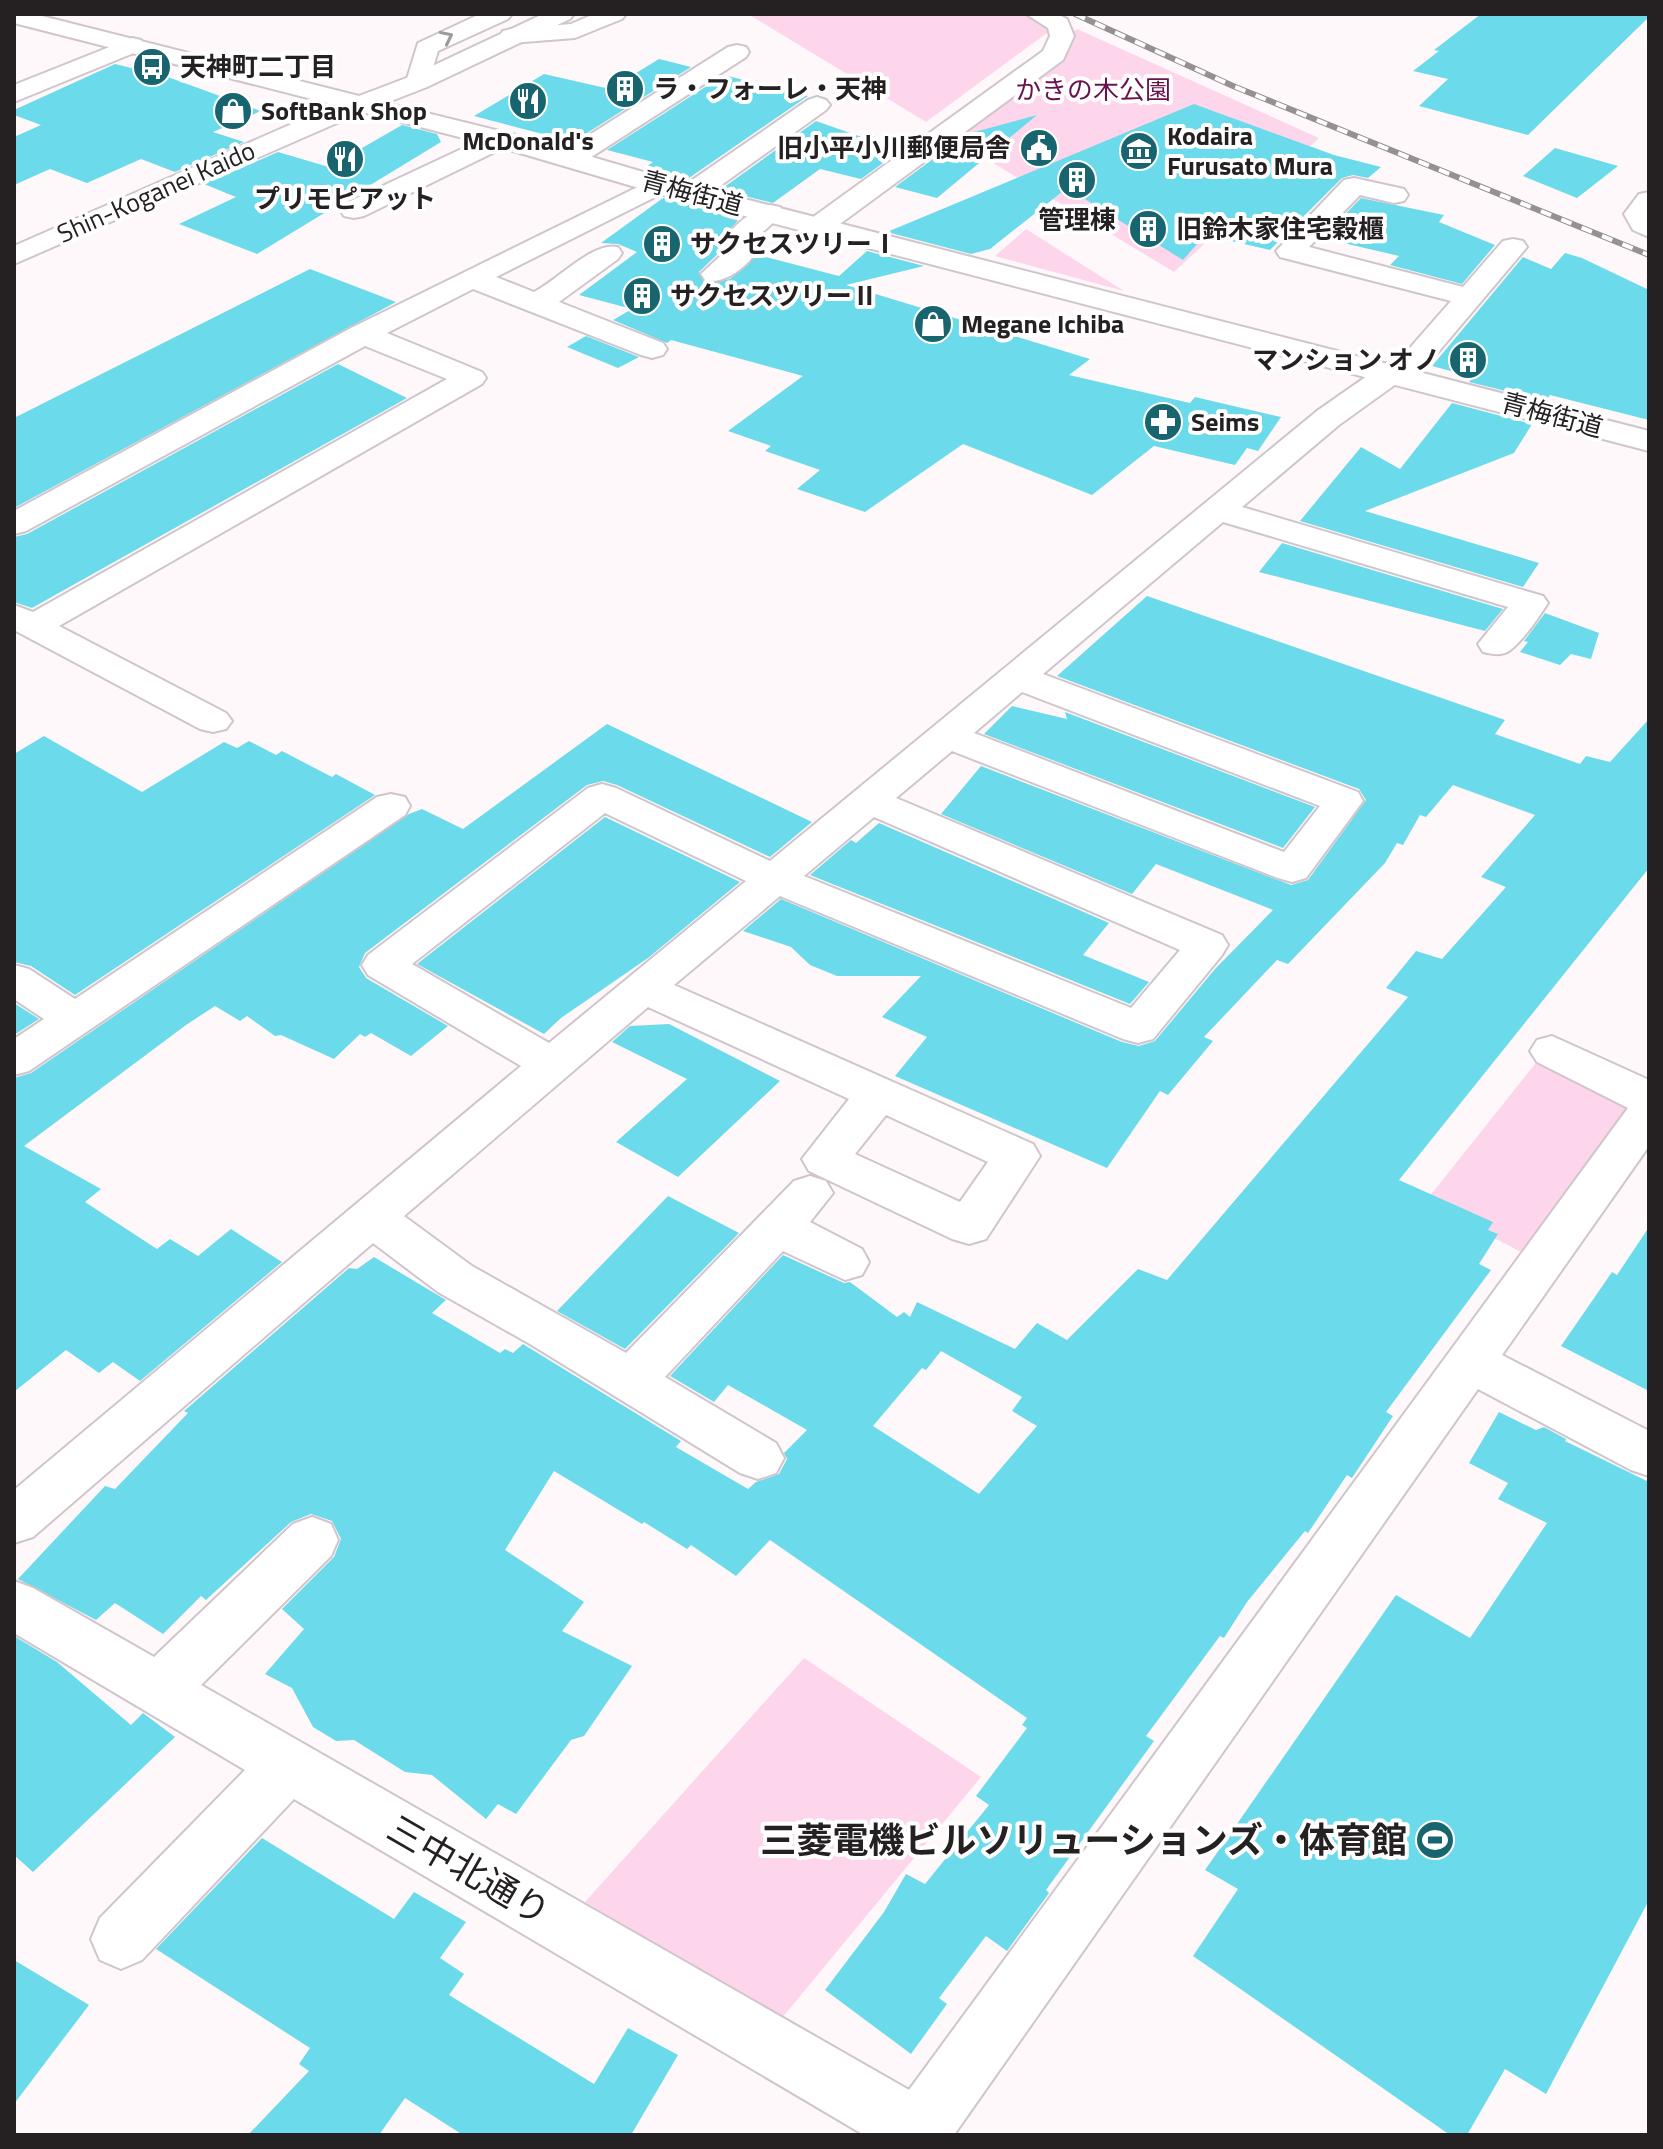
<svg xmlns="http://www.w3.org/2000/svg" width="1663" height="2149" viewBox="0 0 1663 2149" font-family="'Titillium Web','Noto Sans JP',sans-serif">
	<rect width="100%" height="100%" fill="#fff8fb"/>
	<g fill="#fdd6eb">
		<polygon points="748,14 1047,14 1062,22 926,122"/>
		<polygon points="1077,29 1319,138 1174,272 940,131"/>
		<polygon points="1026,229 1124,291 995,256"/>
		<polygon points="1539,1059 1649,1110 1556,1270 1425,1202"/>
		<polygon points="804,1658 981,1777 782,2018 585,1902"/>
	</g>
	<g fill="#6bdaeb" fill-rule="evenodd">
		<polygon points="1481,14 1649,14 1649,17 1528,135 1419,106 1448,79 1413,71 1439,51 1434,50"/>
		<polygon points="659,59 691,67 573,142 474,116 544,74 610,89"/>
		<polygon points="115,64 168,77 261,111 213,132 244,142 175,172 141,159 87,183 50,169 14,185 14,137 41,125 14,115 14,110"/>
		<polygon points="724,75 808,96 689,178 646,167 653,162 607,150"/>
		<polygon points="1194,104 1334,155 1381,167 1368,178 1353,175 1342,178 1270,250 1205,235 1183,260 1067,188 990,249 971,254 887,232"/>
		<polygon points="1037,115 937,198 895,187 967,134"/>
		<polygon points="816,121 870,140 905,147 861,179 820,169 773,203 720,190"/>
		<polygon points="402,125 437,134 441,142 257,254 179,224 236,197 204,184 278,152 329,167"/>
		<polygon points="1555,148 1618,166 1577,198 1523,176"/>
		<polygon points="663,198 740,218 717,244 726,246 699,272 705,283 730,279 758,255 839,276 867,251 924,266 846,285 1090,359 1069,375 1190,403 1195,397 1281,417 1258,451 1247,448 1235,465 1154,446 1092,495 963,444 865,512 797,489 820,470 765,451 771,446 728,431 803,376 671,340 667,343 613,320 632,309 579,295 637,252 618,244 601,243"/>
		<polygon points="1361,198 1444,215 1439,222 1495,245 1462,284 1390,265 1399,256 1322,238"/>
		<polygon points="1565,253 1582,258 1649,290 1649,420 1550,395 1546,401 1469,382 1473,377 1432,366 1523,257 1551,269"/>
		<polygon points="310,269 396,302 14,508 14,418"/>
		<polygon points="586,336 639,357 618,368 567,347"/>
		<polygon points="338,364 407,398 32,608 14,602 14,537 27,534"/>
		<polygon points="1452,403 1532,424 1514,453 1365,511 1539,563 1523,587 1300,521 1361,447 1400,469"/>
		<polygon points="1282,543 1503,609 1485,631 1259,572"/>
		<path d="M1147 596 1505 720 1495 734 1580 764 1586 756 1610 762 1649 719V868L1399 1180 1493 1222 1488 1230 1498 1234 1479 1264 1491 1270 1386 1412 1393 1416 1352 1478 1347 1475 1308 1533 1305 1531 1247 1602 1224 1638 1220 1636 1146 1736 1154 1741 1046 1890 1049 1893 1007 1951 986 1936 939 1998 947 2004 911 2054 825 1990 884 1912 906 1874 925 1884 989 1805 976 1796 1027 1728 1022 1725 1027 1718 770 1540 736 1576 691 1545 687 1549 644 1522 642 1524 554 1471 505 1550 584 1602 562 1631 632 1666 584 1736 571 1740 516 1814 498 1804 486 1819 432 1775 405 1772 354 1740 336 1741 313 1727 292 1688 265 1674 304 1629 282 1609 334 1557 341 1539 332 1521 311 1514 291 1522 206 1600 201 1596 163 1634 115 1603 96 1620 18 1579 105 1486 115 1489 188 1413 184 1411 349 1268 357 1269 374 1257 446 1300 432 1313 500 1353 505 1349 513 1353 523 1344 681 1441 676 1447 748 1489 756 1482 779 1474 787 1459 784 1453 807 1430 728 1385 714 1402 670 1376 783 1255 844 1283 850 1282 897 1317 904 1312 910 1317 917 1302 1015 1349 1037 1323 1067 1340 1138 1269 1167 1280 1408 997 1386 988 1416 951 1442 959 1506 887 1481 877 1535 815 1453 785 1426 817 1420 815 1403 845 1397 843 1385 863 1288 964 1277 960 1204 1037 1213 1041 1168 1095 1160 1091 1107 1168 895 1076 927 1037 882 1017 921 976H837L810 965 791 947 743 931 781 899 1122 1042 1139 1046 1155 1041 1215 969 1273 910 1156 864 1132 894 941 814 981 766 1291 885 1308 880 1366 800 1359 789 1057 676ZM941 1351 1022 1397 1012 1411 1037 1426 979 1494 873 1426 922 1368 926 1370Z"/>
		<polygon points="1545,613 1599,633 1591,659 1571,654 1560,665 1520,652 1528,642 1524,641"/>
		<polygon points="1012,706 1067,719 1065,712 1315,807 1283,848 984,734"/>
		<polygon points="607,724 812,822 770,857 617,785 603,781 587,785 365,953 359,967 366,978 448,1026 411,1056 371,1033 365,1037 360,1034 334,1059 281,1035 275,1036 247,1016 240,1021 215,1006 186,1025 24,1146 101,1189 85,1202 157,1249 170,1239 198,1256 231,1229 282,1262 140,1381 113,1362 99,1373 66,1350 14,1392 14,1078 31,1073 409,814 422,809 463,829"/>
		<polygon points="44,736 142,792 224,742 237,748 249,741 276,755 282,751 332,777 336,774 375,795 75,995 31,966 14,962 14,754"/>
		<polygon points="605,817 740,882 648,958 561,1018 544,1034 417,964"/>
		<polygon points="879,823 1109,923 1083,955 1149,982 1130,1004 810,875 851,840 856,843"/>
		<polygon points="14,1003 39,1019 14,1035"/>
		<polygon points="669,1024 780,1081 678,1177 616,1142 687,1079 612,1042 630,1026"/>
		<polygon points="668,1196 739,1233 625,1349 557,1311"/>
		<polygon points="1649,1227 1649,1391 1561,1346 1612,1272 1617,1275"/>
		<polygon points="1499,1412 1536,1430 1544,1427 1566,1439 1565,1441 1649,1482 1649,1900 1546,2094 1505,2069 1467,2135 1450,2135 1193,1956 1238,1889 1205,1870 1396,1595 1470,1638 1547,1523 1498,1499 1508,1483 1469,1463"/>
		<polygon points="14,1636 57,1662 131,1725 143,1713 175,1737 33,1872 14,1855"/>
		<polygon points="262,1838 394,1919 414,1892 466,1922 440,1958 464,1974 449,1995 594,2084 628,2028 678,2055 631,2135 463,2135 405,2098 379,2135 248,2135 309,2071 299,2064 310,2048 156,1949"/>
		<polygon points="14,1960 89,2005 14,2104"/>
	</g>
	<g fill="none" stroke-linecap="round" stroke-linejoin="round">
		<defs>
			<g id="minor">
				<polygon points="480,14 512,14 508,19 438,51 427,87 409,87 406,82 418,43"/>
				<polygon points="594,14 626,14 622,19 575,38 511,43 503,41 499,36 503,31 511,29 571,24"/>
				<polygon points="1026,14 1057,14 1067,19 1074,36 1063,60 829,232 819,234 809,232 805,226 809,220 1043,51 1050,36 1048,28"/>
				<polygon points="132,38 141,40 144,45 141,50 14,102 14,85"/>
				<polygon points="737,45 746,47 749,52 746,57 579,165 561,165 557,159 561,153 728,47"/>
				<polygon points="817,97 826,100 830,105 826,110 702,199 682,199 678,193 682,187 808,100"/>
				<polygon points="500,131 509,133 513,139 509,145 364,216 354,218 344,216 340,210 344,204"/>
				<path d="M658 177 667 179 671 185 667 191 496 277 534 292C558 280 593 241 618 247L622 253 618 259 559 302 663 343 667 349 663 355 652 358 641 355 473 289 387 333 482 372 486 378 482 384 59 626 226 713 232 721 226 729 213 732 200 729 14 630V605L33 612 447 379 365 346 26 531 14 534V511L351 328Z"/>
				<path d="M1354 178 1404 189 1408 195 1404 201 1394 203 1360 195 1309 247 1463 287 1503 241 1513 239 1523 241 1527 247 1413 382 1396 384 1339 425 1242 507 1543 596 1548 603C1538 618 1524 640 1509 651 1501 656 1492 654 1483 652L1478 644 1508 607 1223 522 1043 674 1358 792 1363 801 1306 878 1292 882 1278 878 952 751 896 798 1222 935 1228 945 1222 955 1153 1039 1138 1043 1123 1039 780 896 674 985 1033 1144 1040 1156 986 1239 969 1244 952 1239 809 1171 802 1159 849 1099 648 1007 404 1216 472 1266 626 1353 794 1181 810 1176 826 1181 833 1193 810 1222 862 1249 869 1262 862 1275 845 1280 783 1251 665 1377 776 1443 784 1458 776 1473 758 1479 740 1473 530 1344 438 1292 373 1243 33 1537 14 1543V1490L521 1066 368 975 362 965 368 955 588 788 602 784 616 788 770 861 1317 411 1380 367 1395 365 1451 301 1280 257 1276 251 1344 180ZM1022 692 1320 806 1284 852 974 733ZM605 813 746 881 549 1043 412 964ZM874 817 1180 950 1131 1008 804 876ZM886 1115 988 1162 960 1202 855 1154Z"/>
				<polygon points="1649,192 1649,237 1633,230 1624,214 1639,194"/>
				<path d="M770 205 780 207 784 213 756 238 759 249C747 266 726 285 705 280L701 274 730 247 727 236C736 223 755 209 770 205Z"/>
				<polygon points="391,794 405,797 410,806 405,815 29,1071 14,1075 14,1039 44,1019 14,999 14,965 29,969 75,999 377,797"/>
				<polygon points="1552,1036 1649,1080 1649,1146 1502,1355 1649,1431 1649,1476 1631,1470 1478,1389 956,2132 957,2135 864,2135 294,1799 142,1960 121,1969 100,1960 91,1939 100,1918 245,1770 14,1633 14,1581 33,1588 154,1657 293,1524 312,1517 331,1524 338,1540 331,1556 201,1685 909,2090 1628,1108 1537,1062 1530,1051 1537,1040"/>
			</g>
			<polygon id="major" points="14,14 34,14 359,96 409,77 543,14 574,14 570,19 427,87 386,103 524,137 667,179 1649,431 1649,451 649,191 506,149 362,112 14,264 14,246 335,105 14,23"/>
		</defs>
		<use href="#minor" stroke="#d0c5cb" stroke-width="4"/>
		<use href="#major" stroke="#d0c5cb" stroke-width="4"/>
		<use href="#minor" fill="#fff" fill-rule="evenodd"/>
		<use href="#major" fill="#fff" fill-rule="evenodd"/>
		<defs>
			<polyline id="rail" points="1075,14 1233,86 1649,255"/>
		</defs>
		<use href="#rail" stroke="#969093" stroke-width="6"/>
		<use href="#rail" stroke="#fff" stroke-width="4" stroke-dasharray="11" stroke-linecap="butt"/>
	</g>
	<defs><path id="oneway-chevron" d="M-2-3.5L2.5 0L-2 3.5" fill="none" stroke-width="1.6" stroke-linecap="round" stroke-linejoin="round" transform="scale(2)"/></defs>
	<use stroke="#9d9b9c" href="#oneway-chevron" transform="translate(447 37) rotate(-26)"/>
	<defs>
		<symbol id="bus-disc" viewBox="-11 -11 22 22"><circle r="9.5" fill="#19656f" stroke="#fff"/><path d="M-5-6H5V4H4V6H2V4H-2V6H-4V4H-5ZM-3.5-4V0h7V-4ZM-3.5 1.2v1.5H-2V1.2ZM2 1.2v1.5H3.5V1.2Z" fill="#fff"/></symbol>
		<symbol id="building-disc" viewBox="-11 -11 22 22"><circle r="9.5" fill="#19656f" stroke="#fff"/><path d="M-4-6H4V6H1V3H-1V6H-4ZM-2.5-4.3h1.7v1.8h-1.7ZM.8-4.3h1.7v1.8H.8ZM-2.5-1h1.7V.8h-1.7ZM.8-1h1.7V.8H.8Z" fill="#fff"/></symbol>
		<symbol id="restaurant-disc" viewBox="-11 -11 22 22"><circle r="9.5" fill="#19656f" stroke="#fff"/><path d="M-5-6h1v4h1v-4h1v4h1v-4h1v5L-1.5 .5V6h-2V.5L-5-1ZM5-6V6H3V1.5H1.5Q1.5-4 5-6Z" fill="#fff"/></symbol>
		<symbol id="shop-disc" viewBox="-11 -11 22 22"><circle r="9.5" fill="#19656f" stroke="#fff"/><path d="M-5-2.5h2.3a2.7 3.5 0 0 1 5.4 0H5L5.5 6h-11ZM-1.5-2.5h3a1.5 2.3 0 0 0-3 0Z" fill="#fff"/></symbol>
		<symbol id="civic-disc" viewBox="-11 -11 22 22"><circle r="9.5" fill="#19656f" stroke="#fff"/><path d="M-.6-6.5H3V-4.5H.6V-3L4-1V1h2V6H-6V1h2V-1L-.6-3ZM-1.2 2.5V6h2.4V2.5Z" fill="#fff"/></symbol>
		<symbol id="museum-disc" viewBox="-11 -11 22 22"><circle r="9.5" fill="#19656f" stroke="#fff"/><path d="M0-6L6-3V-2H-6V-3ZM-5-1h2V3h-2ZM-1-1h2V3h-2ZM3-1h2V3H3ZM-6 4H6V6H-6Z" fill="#fff"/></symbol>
		<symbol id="pharmacy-disc" viewBox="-11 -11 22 22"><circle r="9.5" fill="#19656f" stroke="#fff"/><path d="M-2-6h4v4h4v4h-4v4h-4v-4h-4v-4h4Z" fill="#fff"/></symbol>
		<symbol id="stadium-disc" viewBox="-11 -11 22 22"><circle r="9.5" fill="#19656f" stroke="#fff"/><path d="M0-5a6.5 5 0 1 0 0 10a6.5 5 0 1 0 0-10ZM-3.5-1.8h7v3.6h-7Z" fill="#fff"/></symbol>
	</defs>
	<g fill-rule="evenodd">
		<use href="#bus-disc" x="130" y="45" width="44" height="44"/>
		<use href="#building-disc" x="603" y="67" width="44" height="44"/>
		<use href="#restaurant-disc" x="506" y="79" width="44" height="44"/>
		<use href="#shop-disc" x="211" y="89" width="44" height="44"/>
		<use href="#civic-disc" x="1017" y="126" width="44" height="44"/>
		<use href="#museum-disc" x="1117" y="129" width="44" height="44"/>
		<use href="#restaurant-disc" x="323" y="137" width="44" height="44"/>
		<use href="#building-disc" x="1055" y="158" width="44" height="44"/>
		<use href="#building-disc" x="1126" y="207" width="44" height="44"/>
		<use href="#building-disc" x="640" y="222" width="44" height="44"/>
		<use href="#building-disc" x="620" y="274" width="44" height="44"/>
		<use href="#shop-disc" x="911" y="302" width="44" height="44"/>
		<use href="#building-disc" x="1446" y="338" width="44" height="44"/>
		<use href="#pharmacy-disc" x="1141" y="400" width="44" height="44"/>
		<use href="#stadium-disc" x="1413" y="1818" width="44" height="44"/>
	</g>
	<g text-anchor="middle" stroke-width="8" stroke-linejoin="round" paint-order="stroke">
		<g font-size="26" font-weight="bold" fill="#252123" stroke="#fff" text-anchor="start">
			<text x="180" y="76">天神町二丁目</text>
			<text x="653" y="98">ラ・フォーレ・天神</text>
			<text x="261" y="120">SoftBank Shop</text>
			<text x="1167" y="145">Kodaira<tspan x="1167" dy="30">Furusato Mura</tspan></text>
			<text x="528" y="150" text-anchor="middle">McDonald's</text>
			<text x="1011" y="157" text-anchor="end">旧小平小川郵便局舎</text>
			<text x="345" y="208" text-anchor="middle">プリモピアット</text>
			<text x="1077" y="229" text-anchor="middle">管理棟</text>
			<text x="1176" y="238">旧鈴木家住宅穀櫃</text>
			<text x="690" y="253">サクセスツリーⅠ</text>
			<text x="670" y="305">サクセスツリーⅡ</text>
			<text x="961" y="333">Megane Ichiba</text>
			<text x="1440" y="369" text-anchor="end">マンション オノ</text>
			<text x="1191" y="431">Seims</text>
		</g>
		<g font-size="26" fill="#69124d" stroke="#fff">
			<text x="1093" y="99">かきの木公園</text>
		</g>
		<g font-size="26" fill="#252123" stroke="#fff">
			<text transform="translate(156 192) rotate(-24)" y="9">Shin-Koganei Kaido</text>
			<text transform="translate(692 193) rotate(15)" y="9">青梅街道</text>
			<text transform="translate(1552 415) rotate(15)" y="9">青梅街道</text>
		</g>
		<g font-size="36" font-weight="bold" fill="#252123" stroke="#fff" text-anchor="end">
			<text x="1407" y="1853">三菱電機ビルソリューションズ・体育館</text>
		</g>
		<g font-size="36" fill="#252123" stroke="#fff">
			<text transform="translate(469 1870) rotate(30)" y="13">三中北通り</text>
		</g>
	</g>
	<rect width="1663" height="2149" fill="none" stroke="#252123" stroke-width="32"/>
</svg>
